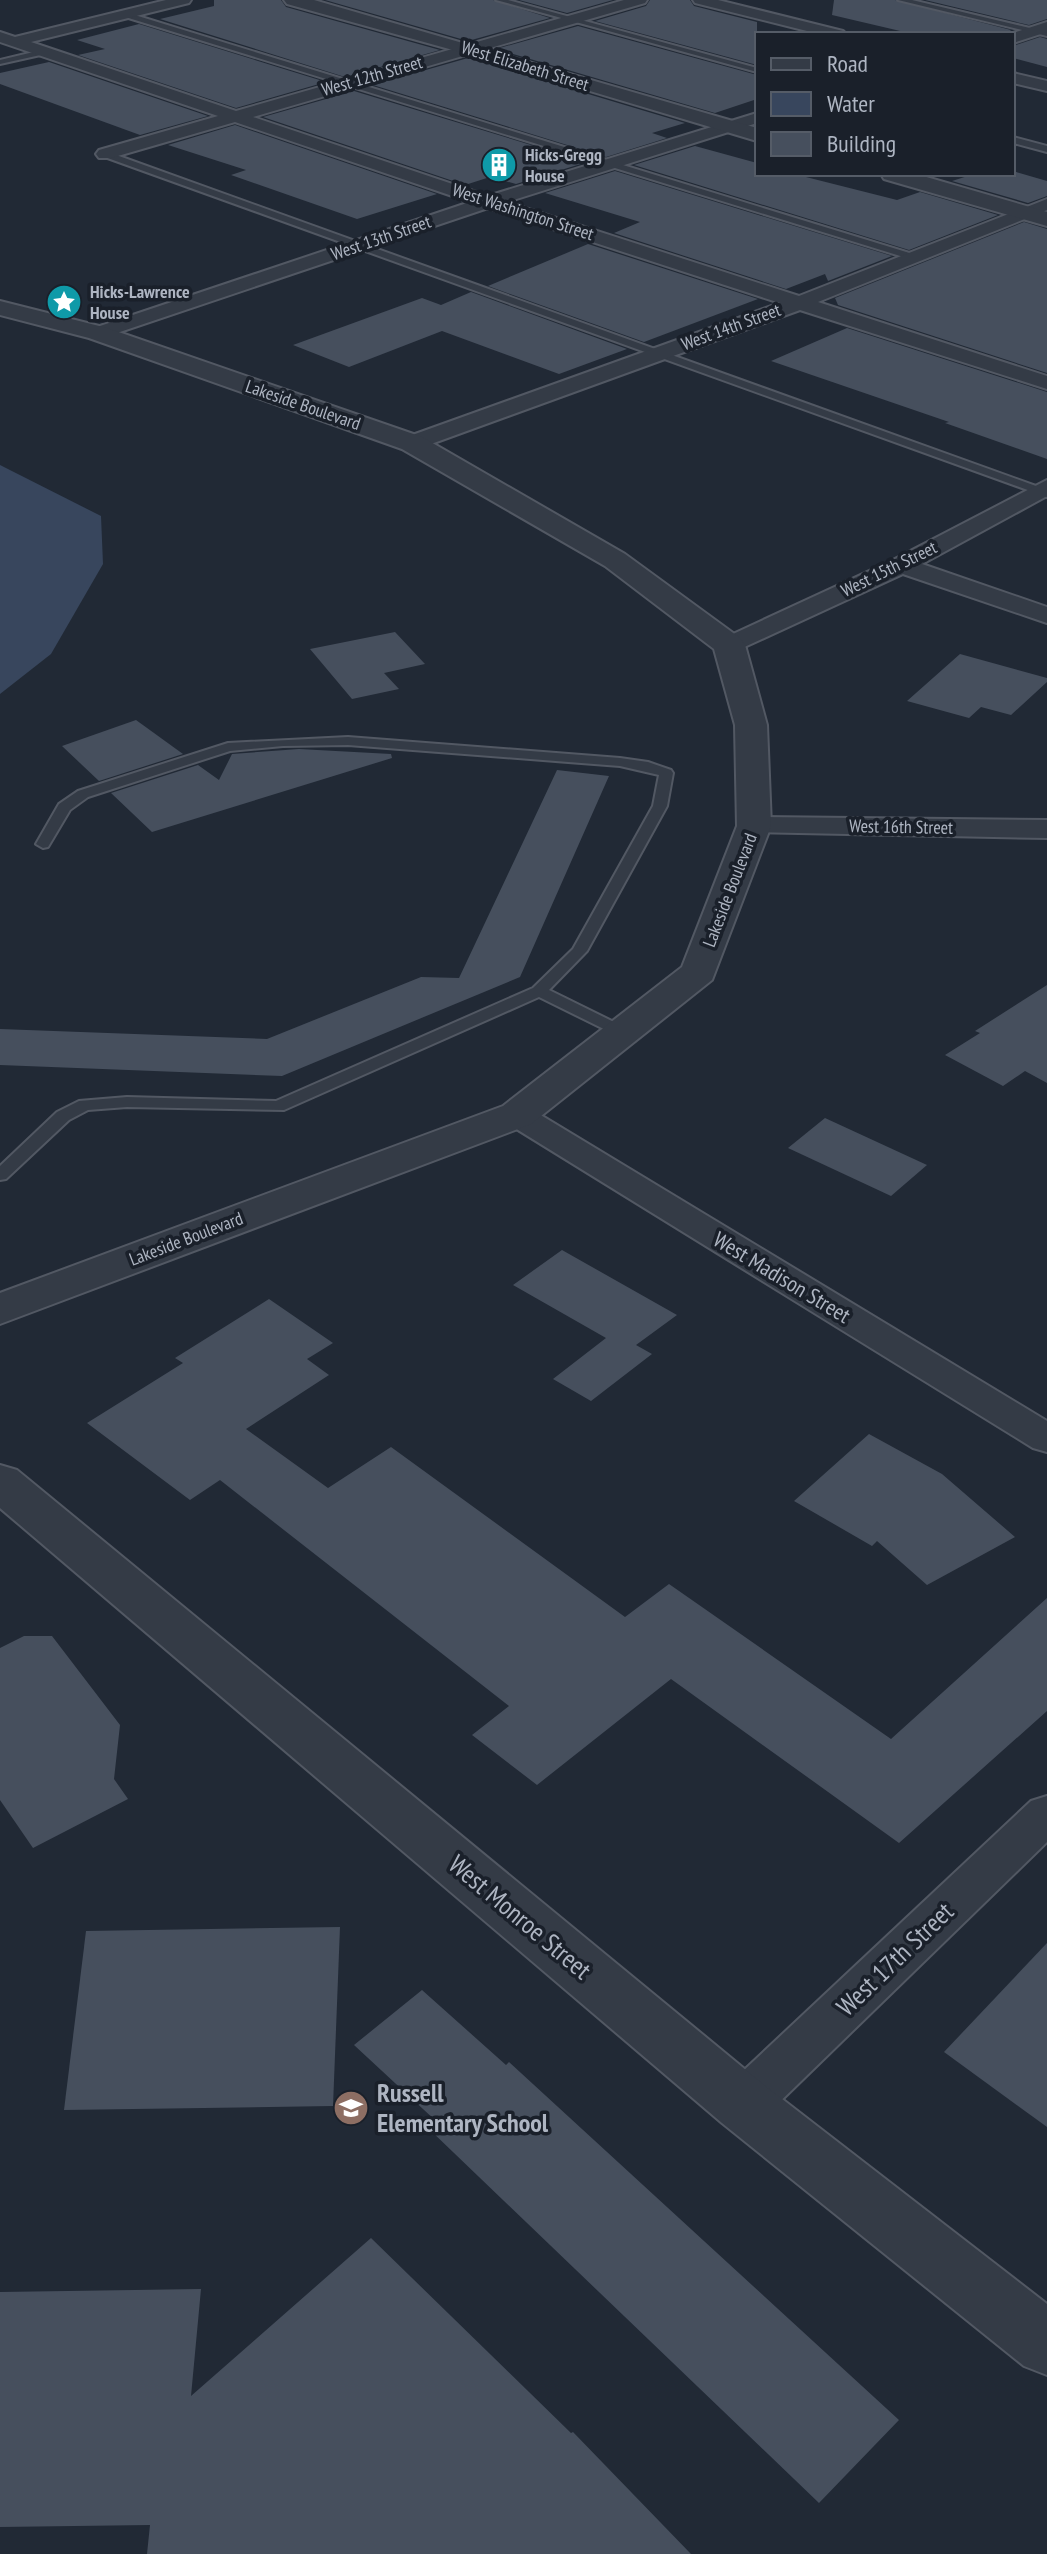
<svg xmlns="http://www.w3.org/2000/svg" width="1047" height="2554" viewBox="0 0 1047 2554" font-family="'PT Sans Narrow',sans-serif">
	<rect width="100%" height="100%" fill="#212935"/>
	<polygon fill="#38465d" points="0,465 101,516 103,564 51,654 0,694"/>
	<g fill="#464f5d">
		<polygon points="214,0 281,0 286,7 440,50 345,77 160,19 214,6"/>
		<polygon points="325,0 493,0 550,18 468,41"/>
		<polygon points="519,0 613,0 567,13"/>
		<polygon points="650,0 690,0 694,6 757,22 757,65 595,21 646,6"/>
		<polygon points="834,0 895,0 1011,30 1007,34 913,34 832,15"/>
		<polygon points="925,0 1047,0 1047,19 1029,25"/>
		<polygon points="139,24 326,82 236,108 78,55 105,49 77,40"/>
		<polygon points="578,26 757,75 757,99 715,113 496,49"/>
		<polygon points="1040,37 1047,39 1047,67 1013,58 1013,46"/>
		<polygon points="468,58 685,123 652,133 667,138 606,157 373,85"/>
		<polygon points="49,62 208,116 140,135 0,84 0,73"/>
		<polygon points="354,91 587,162 516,184 490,177 465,185 263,117"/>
		<polygon points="235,125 437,194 357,219 231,175 246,170 168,145"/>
		<polygon points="695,146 757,163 757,174 794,174 897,200 920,192 998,215 909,250 634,165"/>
		<polygon points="615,171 892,256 828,281 825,274 786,289 614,233 640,222 545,193"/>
		<polygon points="1013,171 1047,181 1047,196 1028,203 952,181 974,174 1013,174"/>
		<polygon points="1024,222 1047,229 1047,373 838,305 835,298"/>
		<polygon points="588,244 758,299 644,342 488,286"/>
		<polygon points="471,292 627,349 559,374 442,331 349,367 293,345 422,298 441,305"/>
		<polygon points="847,328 1047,392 1047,459 945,423 949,422 771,361"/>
		<polygon points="395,632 425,664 384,673 399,689 352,699 310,649"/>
		<polygon points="960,654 1047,678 1047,682 1011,715 981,707 969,718 907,701"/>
		<polygon points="136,720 183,754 99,781 62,746"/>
		<polygon points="299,749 391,754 392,758 152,832 111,793 198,765 219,780 232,754"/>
		<polygon points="557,770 609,776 520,977 282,1076 0,1065 0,1029 267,1039 421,977 459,978"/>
		<polygon points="1047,985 1047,1083 1025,1071 1003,1086 945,1055 980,1033 975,1031"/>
		<polygon points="825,1118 927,1165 891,1196 788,1148"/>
		<polygon points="562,1250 677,1315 636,1345 652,1354 591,1401 553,1379 606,1338 513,1285"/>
		<polygon points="269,1299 333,1343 307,1359 329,1375 246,1429 328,1488 391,1447 625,1617 669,1584 891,1739 1047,1598 1047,1711 899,1843 671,1679 537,1785 472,1735 509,1706 220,1480 190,1500 87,1423 183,1363 175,1358"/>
		<polygon points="869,1434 942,1474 1015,1537 927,1585 877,1541 872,1546 794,1501"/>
		<polygon points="24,1636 52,1636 120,1725 114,1779 128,1799 33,1848 0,1800 0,1648"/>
		<polygon points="340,1927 333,2106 64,2110 86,1931"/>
		<polygon points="1047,1943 1047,2127 944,2052"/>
		<polygon points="422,1990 506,2065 509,2062 899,2420 819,2503 429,2129 437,2122 354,2045"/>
		<polygon points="371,2238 571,2433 573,2432 691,2554 147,2554 150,2525 0,2527 0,2292 201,2289 191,2396"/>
	</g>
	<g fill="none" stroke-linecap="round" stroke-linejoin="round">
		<defs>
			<g id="service">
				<polygon points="496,0 508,0 757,68 757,72"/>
				<polygon points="898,0 912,0 1047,32 1047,36"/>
				<polygon points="125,12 916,255 918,257 910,259 122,16"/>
				<polygon points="42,50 45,54 0,64 0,60"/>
				<polygon points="1013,137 1047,146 1047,152 1013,143"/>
				<polygon points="105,151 1047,490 1047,497 102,156"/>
				<polygon points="348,737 620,758 648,762 671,770 673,773 667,806 587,951 549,990 628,1029 630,1032 628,1035 616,1035 539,997 284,1110 127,1107 88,1110 69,1120 6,1179 0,1180 0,1166 57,1112 79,1101 127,1097 276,1101 533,988 573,949 653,806 659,775 620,766 348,745 283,746 230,751 88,797 70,810 48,847 43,848 36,844 59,804 78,791 228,743"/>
			</g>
			<g id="minor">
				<polygon points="166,0 191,0 189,3 31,42 236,111 624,0 647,0 645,3 253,117 488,196 757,113 757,123 507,202 799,296 1047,199 1047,210 818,302 1047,376 1047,389 800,310 420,448 404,448 401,443 404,438 780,303 488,208 105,337 91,337 88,333 91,329 470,202 235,122 111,158 99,158 96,154 99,150 218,116 0,42 0,32 15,37"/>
				<polygon points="693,0 718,0 843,31 846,34 819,34 695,3"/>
				<polygon points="1047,22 1047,32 1013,43 1013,34 1010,34"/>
				<polygon points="1013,73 1047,81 1047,91 1013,83"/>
				<polygon points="1047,480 1047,496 922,564 1047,607 1047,623 903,574 738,650 720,650 716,645 720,640 893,560"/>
				<polygon points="754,817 1047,820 1047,838 744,832 740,826 744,820"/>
				<polygon points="517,1105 529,1108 1047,1421 1047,1452 1033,1448 505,1122 500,1115 505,1108"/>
				<polygon points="1047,1796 1047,1842 761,2120 743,2126 725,2120 718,2104 725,2088 1031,1801"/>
			</g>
			<g id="tertiary">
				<polygon points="284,0 314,0 757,128 757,141 460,52 287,4"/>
				<polygon points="881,174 916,174 1047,212 1047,226 884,179"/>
				<polygon points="0,301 107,328 422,437 625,554 740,638 745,645 767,725 771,826 712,980 531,1124 0,1324 0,1293 503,1106 682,967 737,826 735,725 714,649 605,566 402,449 89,338 0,315"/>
				<polygon points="0,1465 17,1470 764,2085 1047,2304 1047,2375 1024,2366 722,2123 0,1508"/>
			</g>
		</defs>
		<use href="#service" stroke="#525863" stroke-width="4"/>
		<use href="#minor" stroke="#525863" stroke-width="4"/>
		<use href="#tertiary" stroke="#525863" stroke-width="4"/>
		<use href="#service" fill="#343b46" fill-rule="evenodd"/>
		<use href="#minor" fill="#343b46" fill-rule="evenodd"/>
		<use href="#tertiary" fill="#343b46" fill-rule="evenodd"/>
	</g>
	<defs>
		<symbol id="building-disc" viewBox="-11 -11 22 22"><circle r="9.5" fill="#0f9aa8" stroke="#1a202a"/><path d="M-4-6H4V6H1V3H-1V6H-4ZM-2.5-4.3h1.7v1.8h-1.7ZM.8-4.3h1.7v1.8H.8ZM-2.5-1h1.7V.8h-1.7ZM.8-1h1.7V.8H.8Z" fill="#fff"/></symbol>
		<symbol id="sight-disc" viewBox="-11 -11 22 22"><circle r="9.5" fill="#0f9aa8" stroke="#1a202a"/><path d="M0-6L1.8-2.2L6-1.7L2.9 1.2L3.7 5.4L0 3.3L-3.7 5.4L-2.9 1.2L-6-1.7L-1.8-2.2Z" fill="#fff"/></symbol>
		<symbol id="school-disc" viewBox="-11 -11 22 22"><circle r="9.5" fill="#8d6e63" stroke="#1a202a"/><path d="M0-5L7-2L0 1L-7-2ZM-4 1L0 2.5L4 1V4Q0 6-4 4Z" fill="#fff"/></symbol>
	</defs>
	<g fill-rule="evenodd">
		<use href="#building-disc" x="479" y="145" width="40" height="40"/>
		<use href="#sight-disc" x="44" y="282" width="40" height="40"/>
		<use href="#school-disc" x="331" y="2088" width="40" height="40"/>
	</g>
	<g text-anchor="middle" stroke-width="7" stroke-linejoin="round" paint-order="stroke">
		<g font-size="18" fill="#aeb5c2" stroke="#1a202a">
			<text transform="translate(525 66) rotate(17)" y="6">West Elizabeth Street</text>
			<text transform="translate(372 76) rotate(-16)" y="6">West 12th Street</text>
			<text transform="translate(523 212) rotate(18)" y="6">West Washington Street</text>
			<text transform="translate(381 238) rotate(-19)" y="6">West 13th Street</text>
			<text transform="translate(731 327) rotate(-20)" y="6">West 14th Street</text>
			<text transform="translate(303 405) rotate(19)" y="6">Lakeside Boulevard</text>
			<text transform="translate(889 569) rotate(-26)" y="6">West 15th Street</text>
			<text transform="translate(901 827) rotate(1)" y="6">West 16th Street</text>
			<text transform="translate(730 890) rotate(-69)" y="6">Lakeside Boulevard</text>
			<text transform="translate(186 1239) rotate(-21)" y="6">Lakeside Boulevard</text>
		</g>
		<g font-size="18" font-weight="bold" fill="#aeb5c2" stroke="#1a202a" text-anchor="start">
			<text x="525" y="161">Hicks-Gregg<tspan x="525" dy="21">House</tspan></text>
			<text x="90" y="298">Hicks-Lawrence<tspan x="90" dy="21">House</tspan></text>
		</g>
		<g font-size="22" fill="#aeb5c2" stroke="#1a202a">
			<text transform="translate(782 1277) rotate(31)" y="8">West Madison Street</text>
		</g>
		<g font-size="26" fill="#aeb5c2" stroke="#1a202a">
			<text transform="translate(520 1917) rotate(40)" y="9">West Monroe Street</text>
			<text transform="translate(895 1959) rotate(-44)" y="9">West 17th Street</text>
		</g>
		<g font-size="26" font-weight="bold" fill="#aeb5c2" stroke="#1a202a" text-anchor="start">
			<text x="377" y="2102">Russell<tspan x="377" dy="30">Elementary School</tspan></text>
		</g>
	</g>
	<rect x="755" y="32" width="260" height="144" fill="#1a202a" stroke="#555c67" stroke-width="2"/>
	<rect x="771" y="58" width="40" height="12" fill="#343b46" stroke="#555c67" stroke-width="2"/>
	<text x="827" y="72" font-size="24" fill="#aeb5c2">Road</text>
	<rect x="771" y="92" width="40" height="24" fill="#38465d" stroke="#555c67" stroke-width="2"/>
	<text x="827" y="112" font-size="24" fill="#aeb5c2">Water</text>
	<rect x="771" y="132" width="40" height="24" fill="#464f5d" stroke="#555c67" stroke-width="2"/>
	<text x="827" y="152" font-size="24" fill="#aeb5c2">Building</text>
</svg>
